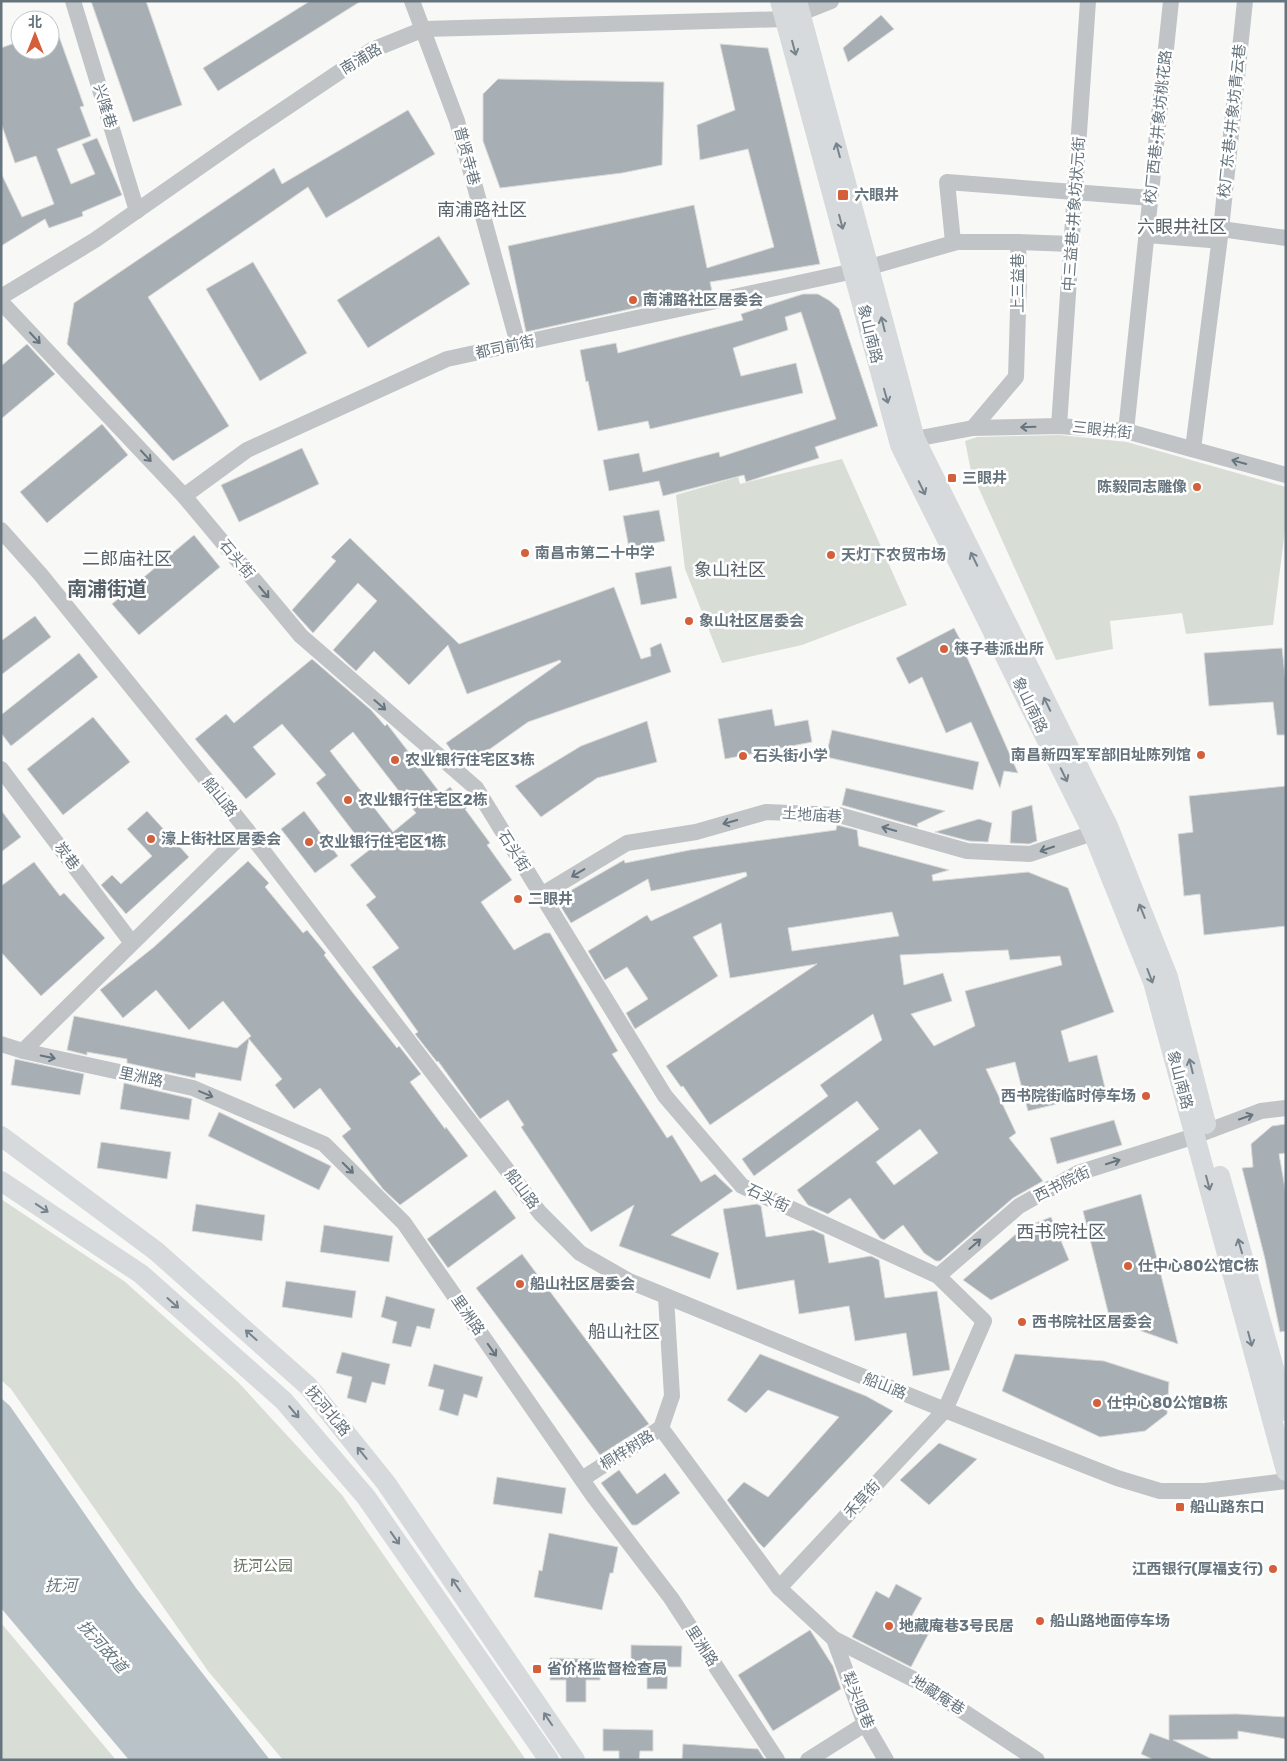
<svg xmlns="http://www.w3.org/2000/svg" width="1287" height="1761" viewBox="0 0 1287 1761" font-family="Rubik,'Noto Sans SC',sans-serif">
	<rect width="100%" height="100%" fill="#f8f8f6"/>
	<g fill="#d8ddd6">
		<polygon points="1060,435 1127,442 1286,487 1286,522 1273,625 1186,634 1182,613 1110,621 1113,649 1056,660 971,471 965,441 977,437"/>
		<polygon points="842,459 907,605 802,645 722,663 685,569 676,495 738,477 740,484"/>
		<polygon points="1,1199 124,1281 238,1382 342,1495 526,1760 283,1760 208,1671 11,1389 1,1380"/>
		<polygon points="1,1623 116,1760 1,1760"/>
	</g>
	<polygon fill="#b9c3c7" points="1,1398 10,1406 136,1588 270,1760 129,1760 1,1608"/>
	<g fill="#a8afb4" stroke="#dadad8" fill-rule="evenodd">
		<polygon points="91,1 146,1 182,105 133,122"/>
		<polygon points="310,1 361,1 218,91 203,68"/>
		<polygon points="881,15 894,29 848,62 843,48"/>
		<polygon points="50,17 52,17 84,106 80,107 91,136 57,149 71,184 95,174 82,144 97,138 122,195 82,212 83,216 49,228 45,219 1,246 1,173 22,217 54,204 36,156 15,163 1,123 1,48 20,41 20,50 50,50"/>
		<polygon points="720,44 768,48 820,264 710,282 712,291 526,332 508,246 694,205 707,268 774,247 748,149 700,160 697,125 735,110"/>
		<polygon points="498,79 664,82 662,165 622,173 500,188 483,141 483,94"/>
		<polygon points="408,110 435,154 326,218 308,187 148,297 229,426 173,461 67,344 74,303 274,168 282,184"/>
		<polygon points="439,236 470,284 368,348 337,300"/>
		<polygon points="253,262 307,353 260,381 206,289"/>
		<polygon points="803,294 818,294 830,301 839,309 878,426 815,447 819,458 746,482 744,475 663,496 659,481 609,491 603,460 639,453 643,472 719,452 720,457 836,419 801,312 785,317 788,330 733,348 741,376 796,363 803,393 650,429 648,421 598,431 588,381 586,382 580,350 616,343 618,353 743,320 741,314"/>
		<polygon points="27,344 55,374 1,419 1,366"/>
		<polygon points="102,424 128,455 47,523 20,492"/>
		<polygon points="302,448 319,484 239,522 221,485"/>
		<polygon points="659,510 665,541 629,548 623,516"/>
		<polygon points="194,535 220,567 139,635 112,604"/>
		<polygon points="350,538 459,644 614,587 641,659 651,656 650,648 661,643 671,672 528,722 466,766 456,757 446,743 561,662 560,660 467,694 448,645 409,685 374,651 356,671 333,650 377,601 358,583 313,633 292,610 336,561 331,557"/>
		<polygon points="671,566 677,598 641,605 635,573"/>
		<polygon points="35,616 51,637 1,675 1,641"/>
		<polygon points="954,628 968,654 966,655 1018,773 1004,771 1000,788 971,722 946,733 922,677 909,684 896,658"/>
		<polygon points="1282,648 1286,684 1286,735 1277,735 1273,702 1209,706 1204,653"/>
		<polygon points="79,653 98,677 11,746 1,733 1,715"/>
		<path d="M312 659 371 710 385 726 387 724 441 794 450 787 467 808 465 809 490 843 487 845 512 880 481 902 514 950 545 933H550L618 1051 612 1054 667 1138 672 1135 701 1182 715 1174 733 1191 671 1235 719 1253 710 1279 619 1246 634 1205 591 1232 521 1127 524 1125 508 1100 480 1119 438 1061 437 1062 415 1034 418 1032 372 967 399 948 366 905 376 897 350 865 368 851 316 783 326 775 282 724 253 747 276 774 246 799 195 739 226 714 234 723ZM353 732 416 813 393 832 330 751Z"/>
		<polygon points="772,709 775,726 808,720 812,742 725,759 718,719"/>
		<polygon points="93,717 130,762 63,815 27,769"/>
		<polygon points="647,721 657,762 597,778 541,817 515,786 581,746"/>
		<polygon points="832,730 979,762 973,790 826,757"/>
		<polygon points="1286,786 1286,926 1204,935 1200,894 1184,896 1178,834 1193,832 1189,796"/>
		<polygon points="846,788 945,811 917,824 918,827 842,805"/>
		<polygon points="1032,805 1037,841 1029,844 1010,843 1012,811"/>
		<polygon points="1,810 21,837 1,852"/>
		<polygon points="147,811 189,857 126,914 101,885 112,875 121,884 152,856 127,829"/>
		<polygon points="304,811 338,856 315,873 281,829"/>
		<polygon points="979,819 992,823 988,842 969,841 935,832"/>
		<path d="M837 825 857 830 859 846 949 870 932 875 933 881 1028 872 1068 888 1114 1012 1061 1031 1069 1062 1097 1055 1106 1092 1028 1111 1015 1062 986 1069 1016 1133 1009 1138 1043 1181 1013 1198 940 1261H936L924 1253 903 1225 884 1240 880 1238 850 1198 828 1214 808 1205 797 1190 879 1129 857 1101 754 1176 742 1159 828 1096 820 1085 882 1040 873 1014 710 1125 683 1086 681 1087 666 1066 817 964 730 978 721 923 693 937 718 976 635 1029 626 1013 648 999 627 967 605 980 588 951 647 915 651 921 747 876 746 872 651 891 648 879 571 923 556 899 624 860 625 863 690 850 836 830ZM892 912 899 936 792 951 788 928ZM1008 950 1010 960 1060 956 1062 965 965 991 975 1026 934 1046 911 1014 952 1001 943 973 904 985 900 955ZM920 1129 938 1153 894 1185 876 1162Z"/>
		<polygon points="248,861 269,883 265,887 303,933 307,930 326,953 324,955 353,993 397,1048 399,1046 421,1074 410,1082 445,1129 446,1127 468,1156 400,1205 383,1189 342,1136 351,1129 320,1088 294,1109 275,1085 282,1079 249,1039 241,1081 196,1073 195,1078 127,1063 127,1059 87,1052 87,1055 67,1050 74,1016 237,1048 251,1036 223,1001 189,1030 156,990 123,1018 100,990 154,947"/>
		<polygon points="34,862 60,896 64,893 105,938 41,996 1,952 1,886"/>
		<polygon points="15,1059 84,1074 80,1095 11,1085"/>
		<polygon points="124,1083 192,1099 189,1120 120,1109"/>
		<polygon points="219,1112 331,1166 319,1190 208,1136"/>
		<polygon points="1114,1120 1122,1145 1057,1164 1050,1138"/>
		<polygon points="1286,1124 1286,1153 1279,1154 1286,1194 1286,1331 1280,1332 1265,1259 1242,1168 1253,1167 1251,1144 1272,1126"/>
		<polygon points="101,1142 171,1152 167,1179 97,1168"/>
		<polygon points="495,1190 516,1218 448,1268 427,1239"/>
		<polygon points="1141,1194 1178,1344 1110,1320 1083,1211"/>
		<polygon points="196,1204 265,1215 262,1241 192,1231"/>
		<polygon points="757,1204 761,1206 766,1237 813,1230 824,1235 829,1263 871,1256 879,1260 885,1298 937,1291 950,1370 913,1376 906,1333 855,1341 849,1306 799,1314 794,1280 737,1290 723,1209"/>
		<polygon points="1051,1217 1069,1260 991,1300 963,1280 1023,1228"/>
		<polygon points="324,1225 393,1236 389,1262 320,1252"/>
		<polygon points="522,1254 649,1424 600,1455 476,1288"/>
		<polygon points="286,1281 356,1291 352,1318 282,1307"/>
		<polygon points="386,1296 435,1309 430,1329 417,1326 411,1347 392,1343 397,1322 381,1317"/>
		<polygon points="342,1352 390,1364 385,1385 372,1382 366,1403 347,1398 352,1377 336,1373"/>
		<polygon points="760,1354 866,1396 893,1411 764,1548 758,1542 727,1500 744,1482 768,1497 839,1417 768,1390 746,1413 727,1400"/>
		<polygon points="1015,1354 1104,1361 1169,1382 1167,1414 1145,1431 1100,1437 1002,1391"/>
		<polygon points="434,1364 483,1377 477,1398 464,1394 458,1416 439,1410 444,1390 428,1386"/>
		<polygon points="939,1443 977,1459 929,1505 900,1480"/>
		<polygon points="619,1470 637,1494 665,1473 680,1493 637,1525 632,1525 601,1483"/>
		<polygon points="497,1477 566,1488 562,1514 493,1504"/>
		<polygon points="549,1533 618,1547 613,1573 610,1573 602,1610 534,1597 539,1570 542,1571"/>
		<polygon points="896,1584 922,1598 909,1621 930,1631 911,1667 852,1637 876,1591 889,1598"/>
		<polygon points="810,1630 833,1666 841,1689 773,1731 738,1675"/>
		<polygon points="631,1645 682,1646 681,1667 668,1667 667,1689 647,1689 647,1667 631,1667"/>
		<polygon points="550,1658 600,1659 600,1680 586,1680 586,1702 566,1702 566,1680 550,1680"/>
		<polygon points="1237,1714 1286,1717 1286,1739 1238,1731 1238,1739 1173,1740 1214,1760 1154,1760 1141,1754 1150,1733 1169,1740 1169,1715"/>
		<polygon points="603,1729 653,1730 653,1751 640,1751 639,1760 619,1760 619,1751 603,1751"/>
		<polygon points="683,1744 758,1749 765,1760 682,1760"/>
	</g>
	<g fill="none" stroke-linecap="round" stroke-linejoin="round">
		<g stroke="#c0c4c7" stroke-width="16">
			<polyline points="73,1 137,211"/>
			<polyline points="412,1 457,121 518,344"/>
			<polyline points="1147,235 1210,240 1221,229 1286,238"/>
			<polyline points="1018,242 1071,244"/>
			<polyline points="870,267 957,242"/>
			<polyline points="1,297 95,240 244,136 372,50 424,29 786,19 831,1"/>
			<polyline points="1,302 184,496 301,636 476,788 665,1096 742,1186 938,1276 984,1321 945,1410 779,1588 834,1639 917,1681 1037,1760"/>
			<polyline points="1059,426 1088,1"/>
			<polyline points="973,428 1016,377 1019,277 1018,242 953,242 947,182 1151,198"/>
			<polyline points="1126,431 1171,1"/>
			<polyline points="915,439 973,428 1059,426 1126,431 1286,475"/>
			<polyline points="1193,449 1221,229 1245,1"/>
			<polyline points="184,496 247,450 447,359 854,271"/>
			<polyline points="1,530 41,575 247,830 540,1213 580,1253 629,1281 945,1410 1117,1478 1160,1491 1205,1491 1286,1481"/>
			<polyline points="1,769 132,943"/>
			<polyline points="541,895 627,843 696,832 766,812 839,815 967,851 1030,854 1093,833"/>
			<polyline points="1,1044 23,1051 193,1088 324,1144 404,1223 594,1497 671,1598 777,1760"/>
			<polyline points="23,1051 247,830"/>
			<polyline points="938,1276 1019,1206 1078,1173 1195,1136 1261,1111 1286,1108"/>
			<polyline points="661,1428 779,1588"/>
			<polyline points="582,1479 661,1428 672,1396 666,1297"/>
			<polyline points="834,1639 865,1724 886,1760"/>
			<polyline points="808,1760 865,1724"/>
		</g>
		<g stroke="#d6dadd" stroke-width="20">
			<polyline points="780,1 900,445 1093,833 1153,982 1286,1471"/>
			<polyline points="797,1 915,439 1108,826 1168,977 1206,1124"/>
			<polyline points="1,1136 156,1251 308,1386 386,1483 575,1760"/>
			<polyline points="1220,1176 1286,1411"/>
			<polyline points="1,1181 141,1274 284,1401 366,1497 549,1760"/>
		</g>
	</g>
	<defs><path id="oneway-shaft" d="M-6 0H5M1.5-3L5.5 0L1.5 3" fill="none" stroke-width="1.6" stroke-linecap="round" stroke-linejoin="round" transform="scale(1.25)"/></defs>
	<g stroke="#77838c">
		<use href="#oneway-shaft" transform="translate(794 48) rotate(75)"/>
		<use href="#oneway-shaft" transform="translate(838 150) rotate(-105)"/>
		<use href="#oneway-shaft" transform="translate(841 222) rotate(75)"/>
		<use href="#oneway-shaft" transform="translate(883 324) rotate(-104)"/>
		<use href="#oneway-shaft" transform="translate(886 396) rotate(74)"/>
		<use href="#oneway-shaft" transform="translate(922 488) rotate(64)"/>
		<use href="#oneway-shaft" transform="translate(974 559) rotate(-116)"/>
		<use href="#oneway-shaft" transform="translate(1047 704) rotate(-116)"/>
		<use href="#oneway-shaft" transform="translate(1064 775) rotate(64)"/>
		<use href="#oneway-shaft" transform="translate(1142 911) rotate(-112)"/>
		<use href="#oneway-shaft" transform="translate(1150 976) rotate(69)"/>
		<use href="#oneway-shaft" transform="translate(1191 1066) rotate(-104)"/>
		<use href="#oneway-shaft" transform="translate(1208 1183) rotate(75)"/>
		<use href="#oneway-shaft" transform="translate(42 1208) rotate(34)"/>
		<use href="#oneway-shaft" transform="translate(1240 1246) rotate(-106)"/>
		<use href="#oneway-shaft" transform="translate(173 1303) rotate(42)"/>
		<use href="#oneway-shaft" transform="translate(251 1335) rotate(-138)"/>
		<use href="#oneway-shaft" transform="translate(1250 1339) rotate(75)"/>
		<use href="#oneway-shaft" transform="translate(294 1412) rotate(50)"/>
		<use href="#oneway-shaft" transform="translate(362 1453) rotate(-129)"/>
		<use href="#oneway-shaft" transform="translate(395 1538) rotate(55)"/>
		<use href="#oneway-shaft" transform="translate(456 1585) rotate(-124)"/>
		<use href="#oneway-shaft" transform="translate(548 1719) rotate(-124)"/>
	</g>
	<g stroke="#66747e">
		<use href="#oneway-shaft" transform="translate(35 338) rotate(47)"/>
		<use href="#oneway-shaft" transform="translate(1028 427) rotate(178)"/>
		<use href="#oneway-shaft" transform="translate(146 456) rotate(47)"/>
		<use href="#oneway-shaft" transform="translate(1239 462) rotate(-165)"/>
		<use href="#oneway-shaft" transform="translate(264 592) rotate(50)"/>
		<use href="#oneway-shaft" transform="translate(380 705) rotate(41)"/>
		<use href="#oneway-shaft" transform="translate(730 822) rotate(164)"/>
		<use href="#oneway-shaft" transform="translate(889 829) rotate(-164)"/>
		<use href="#oneway-shaft" transform="translate(1047 849) rotate(161)"/>
		<use href="#oneway-shaft" transform="translate(578 873) rotate(149)"/>
		<use href="#oneway-shaft" transform="translate(48 1057) rotate(12)"/>
		<use href="#oneway-shaft" transform="translate(206 1094) rotate(23)"/>
		<use href="#oneway-shaft" transform="translate(1246 1117) rotate(-19)"/>
		<use href="#oneway-shaft" transform="translate(1113 1162) rotate(-18)"/>
		<use href="#oneway-shaft" transform="translate(348 1168) rotate(45)"/>
		<use href="#oneway-shaft" transform="translate(975 1244) rotate(-41)"/>
		<use href="#oneway-shaft" transform="translate(492 1350) rotate(55)"/>
	</g>
	<g fill="#d35f3b" stroke="#fff" stroke-width="2">
		<rect x="837" y="189" width="12" height="12" rx="2.5"/>
		<circle cx="633" cy="300" r="5"/>
		<rect x="947" y="473" width="10" height="10" rx="2.5"/>
		<circle cx="1197" cy="487" r="5"/>
		<circle cx="525" cy="553" r="5"/>
		<circle cx="831" cy="555" r="5"/>
		<circle cx="689" cy="621" r="5"/>
		<circle cx="944" cy="649" r="5"/>
		<circle cx="1201" cy="755" r="5"/>
		<circle cx="743" cy="756" r="5"/>
		<circle cx="395" cy="760" r="5"/>
		<circle cx="348" cy="800" r="5"/>
		<circle cx="151" cy="839" r="5"/>
		<circle cx="309" cy="842" r="5"/>
		<circle cx="518" cy="899" r="5"/>
		<circle cx="1146" cy="1096" r="5"/>
		<circle cx="1128" cy="1266" r="5"/>
		<circle cx="520" cy="1284" r="5"/>
		<circle cx="1022" cy="1322" r="5"/>
		<circle cx="1097" cy="1403" r="5"/>
		<rect x="1175" y="1502" width="10" height="10" rx="2.5"/>
		<circle cx="1273" cy="1569" r="5"/>
		<circle cx="1040" cy="1621" r="5"/>
		<circle cx="889" cy="1626" r="5"/>
		<rect x="532" y="1664" width="10" height="10" rx="2.5"/>
	</g>
	<g text-anchor="middle" stroke-width="5" stroke-linejoin="round" paint-order="stroke">
		<g font-size="15" fill="#66747e" stroke="#fff">
			<text transform="translate(361 59) rotate(-31)" y="5">南浦路</text>
			<text transform="translate(105 106) rotate(73)" y="5">兴隆巷</text>
			<text transform="translate(1232 121) rotate(-84)" y="5">校厂东巷·井象坊青云巷</text>
			<text transform="translate(1158 127) rotate(-84)" y="5">校厂西巷·井象坊桃花路</text>
			<text transform="translate(467 156) rotate(75)" y="5">普贤寺巷</text>
			<text transform="translate(1074 214) rotate(-86)" y="5">中三益巷·井象坊状元街</text>
			<text transform="translate(1018 283) rotate(-90)" y="5">上三益巷</text>
			<text transform="translate(870 334) rotate(76)" y="5">象山南路</text>
			<text transform="translate(505 347) rotate(-12)" y="5">都司前街</text>
			<text transform="translate(1102 430) rotate(6)" y="5">三眼井街</text>
			<text transform="translate(237 559) rotate(50)" y="5">石头街</text>
			<text transform="translate(1030 705) rotate(64)" y="5">象山南路</text>
			<text transform="translate(220 797) rotate(51)" y="5">船山路</text>
			<text transform="translate(812 815) rotate(4)" y="5">土地庙巷</text>
			<text transform="translate(514 851) rotate(58)" y="5">石头街</text>
			<text transform="translate(67 856) rotate(53)" y="5">炭巷</text>
			<text transform="translate(141 1077) rotate(12)" y="5">里洲路</text>
			<text transform="translate(1180 1080) rotate(75)" y="5">象山南路</text>
			<text transform="translate(1062 1184) rotate(-26)" y="5">西书院街</text>
			<text transform="translate(522 1189) rotate(53)" y="5">船山路</text>
			<text transform="translate(768 1198) rotate(25)" y="5">石头街</text>
			<text transform="translate(468 1315) rotate(55)" y="5">里洲路</text>
			<text transform="translate(885 1386) rotate(22)" y="5">船山路</text>
			<text transform="translate(328 1411) rotate(50)" y="5">抚河北路</text>
			<text transform="translate(627 1450) rotate(-32)" y="5">桐梓树路</text>
			<text transform="translate(862 1499) rotate(-47)" y="5">禾草街</text>
			<text transform="translate(702 1646) rotate(57)" y="5">里洲路</text>
			<text transform="translate(938 1695) rotate(32)" y="5">地藏庵巷</text>
			<text transform="translate(858 1700) rotate(68)" y="5">犁头咀巷</text>
		</g>
		<g font-size="15" font-weight="bold" fill="#66747e" stroke="#fff" text-anchor="start">
			<text x="854" y="200">六眼井</text>
			<text x="643" y="305">南浦路社区居委会</text>
			<text x="962" y="483">三眼井</text>
			<text x="1187" y="492" text-anchor="end">陈毅同志雕像</text>
			<text x="535" y="558">南昌市第二十中学</text>
			<text x="841" y="560">天灯下农贸市场</text>
			<text x="699" y="626">象山社区居委会</text>
			<text x="954" y="654">筷子巷派出所</text>
			<text x="1191" y="760" text-anchor="end">南昌新四军军部旧址陈列馆</text>
			<text x="753" y="761">石头街小学</text>
			<text x="405" y="765">农业银行住宅区3栋</text>
			<text x="358" y="805">农业银行住宅区2栋</text>
			<text x="161" y="844">濠上街社区居委会</text>
			<text x="319" y="847">农业银行住宅区1栋</text>
			<text x="528" y="904">二眼井</text>
			<text x="1136" y="1101" text-anchor="end">西书院街临时停车场</text>
			<text x="1138" y="1271">仕中心80公馆C栋</text>
			<text x="530" y="1289">船山社区居委会</text>
			<text x="1032" y="1327">西书院社区居委会</text>
			<text x="1107" y="1408">仕中心80公馆B栋</text>
			<text x="1190" y="1512">船山路东口</text>
			<text x="1263" y="1574" text-anchor="end">江西银行(厚福支行)</text>
			<text x="1050" y="1626">船山路地面停车场</text>
			<text x="899" y="1631">地藏庵巷3号民居</text>
			<text x="547" y="1674">省价格监督检查局</text>
		</g>
		<g font-size="15" fill="#677765" stroke="#fff">
			<text x="263" y="1571">抚河公园</text>
		</g>
		<g font-size="16" font-style="italic" fill="#66787f" stroke="#fff">
			<text x="61" y="1591">抚河</text>
			<text transform="translate(103 1646) rotate(48)" y="6">抚河故道</text>
		</g>
		<g font-size="18" fill="#57626a" stroke="#fff">
			<text x="482" y="216">南浦路社区</text>
			<text x="1182" y="233">六眼井社区</text>
			<text x="127" y="565">二郎庙社区</text>
			<text x="730" y="576">象山社区</text>
			<text x="1061" y="1238">西书院社区</text>
			<text x="624" y="1338">船山社区</text>
		</g>
		<g font-size="20" font-weight="bold" fill="#57626a" stroke="#fff">
			<text x="107" y="596">南浦街道</text>
		</g>
	</g>
	<rect width="1287" height="1761" fill="none" stroke="#66747e" stroke-width="5"/>
	<g transform="translate(35 35)"><circle r="24" fill="#ffffff" stroke="#c2c7cb"/>
	<path d="M0-4L9 19L0 12L-9 19Z" fill="#d35f3b"/>
	<text y="-8" font-size="14" font-weight="bold" text-anchor="middle" fill="#66747e">北</text>
	</g>
</svg>
